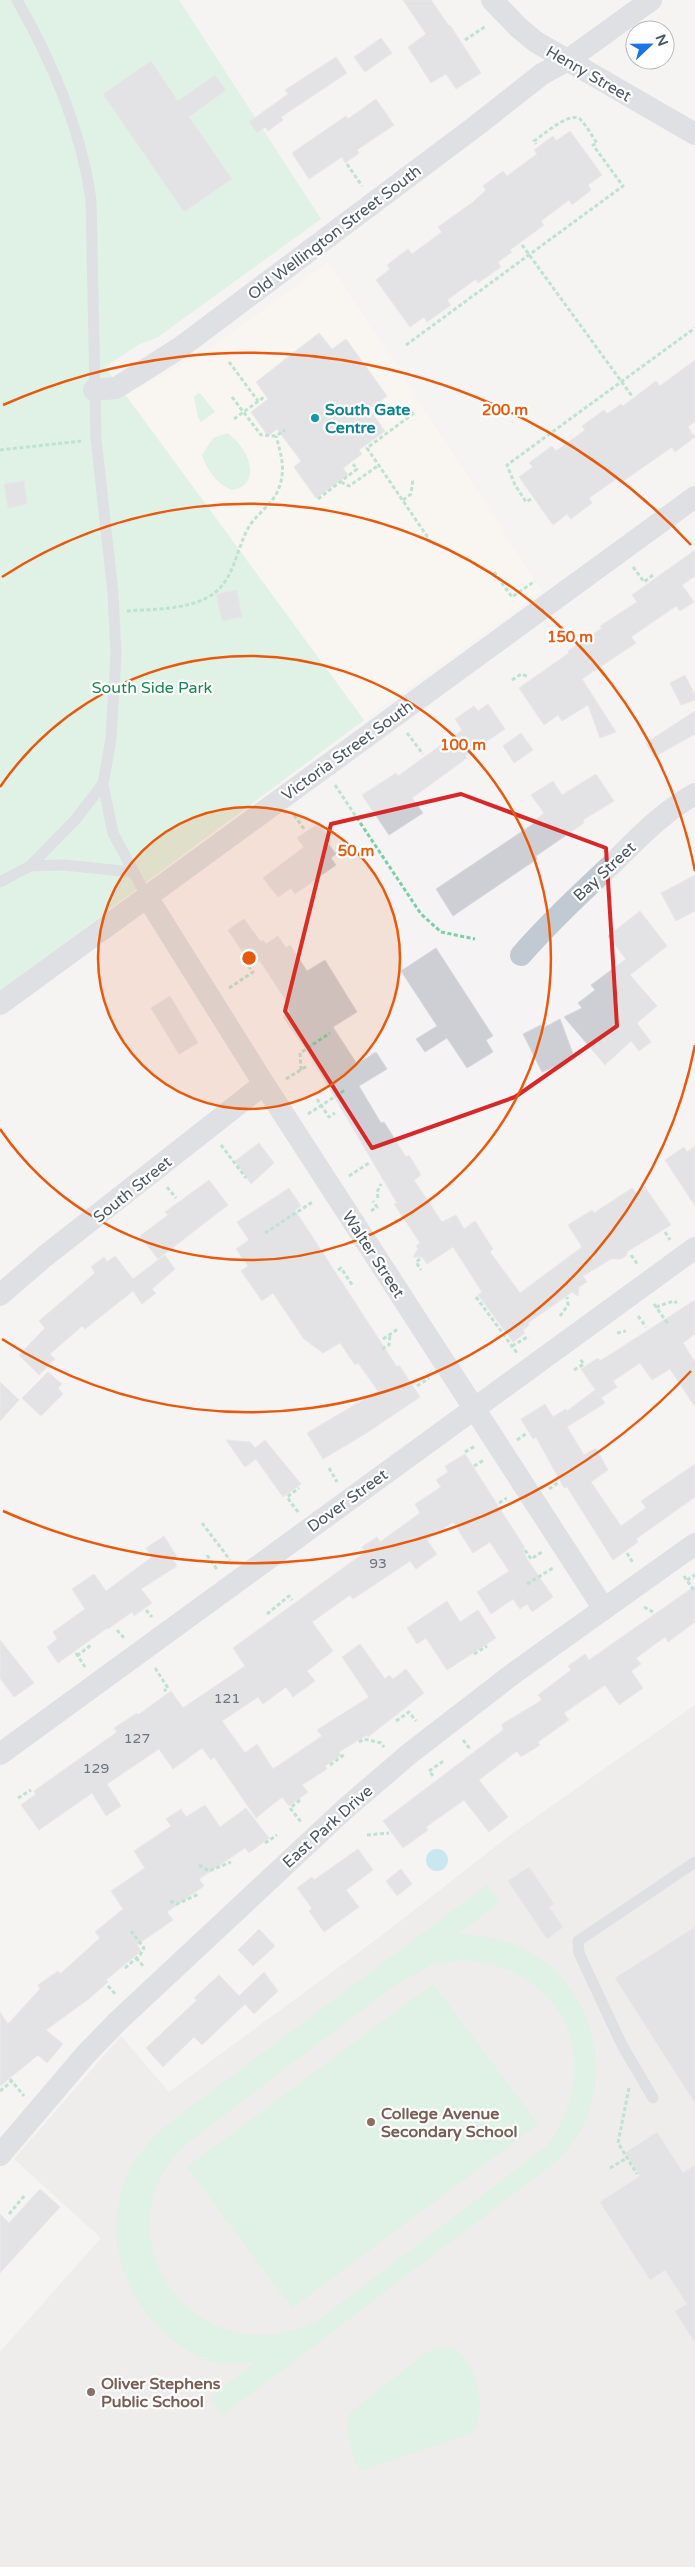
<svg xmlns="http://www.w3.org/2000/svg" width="695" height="2567" viewBox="0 0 695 2567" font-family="'Varela Round',sans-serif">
	<rect width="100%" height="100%" fill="#f5f3f3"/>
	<polygon fill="#fdf9ef" points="329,262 542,591 364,720 126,395 214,346"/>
	<polygon fill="#e6e4e5" points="695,1705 695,2567 0,2567 0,2352 101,2238 14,2159 121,2036 169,2092 381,1936 513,1833"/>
	<g fill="#c3f1d5" fill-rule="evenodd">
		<polygon points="0,0 179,0 321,219 158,337 138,345 105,367 364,720 0,991"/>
		<polygon points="198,393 201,394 215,412 201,422 198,418 194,397"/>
		<path d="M227 433C246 445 265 482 233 490 219 487 206 469 202 455L213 438Z"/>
		<path d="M487 1885 500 1902 458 1934C481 1936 502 1938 524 1949 584 1978 608 2050 589 2111 583 2130 571 2145 558 2160L222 2416 210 2397 254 2363C241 2362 224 2366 212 2362 139 2335 96 2251 126 2178 135 2156 151 2140 168 2124ZM463 1960C566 1967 606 2064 547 2146L320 2319C200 2384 90 2236 186 2144L392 1987 431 1965Z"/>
		<polygon points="433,1984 538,2124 292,2308 187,2167"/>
		<path d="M439 2348C442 2348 448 2347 451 2348 477 2357 490 2415 470 2434L359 2471C353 2454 341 2429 351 2412L427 2352Z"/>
	</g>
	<circle fill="#90daee" cx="437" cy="1860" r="11"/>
	<g fill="#cdcfd5" stroke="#d7d9de">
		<polygon points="403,0 431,0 449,26 450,25 481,73 456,89 446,74 431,83 408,47 426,34"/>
		<polygon points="381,38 392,53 365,72 354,57"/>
		<polygon points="336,57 347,73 281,117 283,120 268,131 265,127 257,133 249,122 288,94 285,90"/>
		<polygon points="151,61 178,101 215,75 226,90 189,117 232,179 184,212 103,94"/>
		<polygon points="376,99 394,125 357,150 359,153 345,163 342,157 309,179 292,153 346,116 348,119"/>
		<polygon points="570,131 602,175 588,185 591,190 572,205 569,200 541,221 544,225 510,250 512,252 498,262 501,267 478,283 476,279 447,300 451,305 427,322 424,317 410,327 376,280 390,269 387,265 408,249 412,254 442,232 438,227 473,202 486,190 483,186 503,171 507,176 537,154 534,150 553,136 556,141"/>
		<polygon points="319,333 332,349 346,339 387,396 369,409 385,431 359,450 362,454 343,468 348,475 316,498 294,467 301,461 277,429 268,436 251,412 268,399 256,382"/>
		<polygon points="695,360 695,421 688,427 695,437 675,452 672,447 622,482 619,477 589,498 592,503 571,519 567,514 553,525 519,477 533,467 529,463 552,446 556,451 585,430 582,426 604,410 607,414 621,404 623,406 656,381 660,386"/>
		<polygon points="24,481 27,504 8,508 4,484"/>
		<polygon points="695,550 695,576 682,585 694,602 680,611 676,606 631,637 636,643 582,679 616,732 600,738 588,705 562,721 558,715 544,725 519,688 569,653 568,651 602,628 600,626 637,602 632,595"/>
		<polygon points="237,590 242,617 222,621 216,594"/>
		<polygon points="685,675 695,695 695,700 681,705 670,683"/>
		<polygon points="488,704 505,729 465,756 467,758 412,798 423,813 389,835 362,795 396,773 398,776 462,730 455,719 474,706 478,711"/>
		<polygon points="695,711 695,734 654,757 646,743"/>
		<polygon points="521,733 533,750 514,763 503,746"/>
		<polygon points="596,774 614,801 583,820 584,823 536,856 537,859 453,916 436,889 536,822 535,820 544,813 531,795 553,781 562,795"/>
		<polygon points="319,823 330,839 327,842 336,854 331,858 336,865 295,894 291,888 278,897 263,878 304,847 297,838"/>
		<polygon points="695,875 695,911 676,921 661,893"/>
		<polygon points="640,911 667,946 630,975 657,1006 637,1023 651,1042 639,1051 631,1041 605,1065 564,1017 582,1008 578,1003 595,990 591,985 626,959 608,936"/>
		<polygon points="244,919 261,942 263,940 266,944 278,936 286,948 290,945 307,971 325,960 357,1012 333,1027 357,1064 376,1052 387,1069 359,1086 381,1123 384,1122 406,1157 409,1155 421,1175 414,1180 442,1222 456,1215 464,1229 475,1221 493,1249 490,1252 520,1293 582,1247 568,1225 592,1210 594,1213 632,1188 636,1193 645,1187 671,1225 628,1251 626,1256 621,1259 611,1259 583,1276 587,1282 579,1287 578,1296 572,1292 528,1323 529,1325 523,1330 525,1333 513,1342 478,1295 482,1292 453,1247 427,1264 422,1257 413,1257 418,1249 416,1246 420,1243 394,1204 397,1203 309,1054 283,1017 290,1012 287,1007 289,1005 260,961 252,966 228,930"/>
		<polygon points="436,948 493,1036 486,1040 493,1052 467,1068 447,1038 425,1052 416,1039 437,1026 401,971"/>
		<polygon points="170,996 198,1043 179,1054 151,1008"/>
		<polygon points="560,1019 575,1059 542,1072 523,1034 541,1025 543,1028"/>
		<polygon points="259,1143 274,1163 251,1184 235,1161"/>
		<polygon points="695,1146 695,1206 665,1160 684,1147 687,1152"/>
		<polygon points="209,1180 228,1205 158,1259 140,1236 168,1215 165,1212"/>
		<polygon points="289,1188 301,1206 295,1210 397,1367 399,1365 420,1397 365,1434 323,1459 307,1433 378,1391 358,1363 355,1365 340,1343 323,1353 304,1339 273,1293 262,1301 241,1271 248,1266 236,1249 249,1240 237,1222"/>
		<polygon points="165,1255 175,1269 152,1289 156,1293 142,1304 133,1291 85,1329 82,1326 50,1354 55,1359 39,1375 19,1355 45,1328 39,1321 95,1273 91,1267 104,1257 107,1262 115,1256 133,1279"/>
		<polygon points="695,1300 695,1334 683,1343 695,1362 695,1407 670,1369 652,1380 640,1363 613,1381 617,1387 601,1398 581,1369 598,1358 600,1361"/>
		<polygon points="48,1372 62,1384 58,1388 63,1394 41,1416 22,1398"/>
		<polygon points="0,1382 19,1400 0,1421"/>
		<polygon points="595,1390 605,1403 567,1427 584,1455 596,1448 608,1470 591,1482 621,1526 646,1508 641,1501 695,1464 695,1497 636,1539 638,1542 613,1560 567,1487 564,1488 536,1437 533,1439 521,1419 545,1404 553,1417 566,1409 567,1411"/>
		<polygon points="226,1440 250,1442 255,1448 265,1440 301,1484 283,1497 256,1459 245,1467"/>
		<polygon points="465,1454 525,1548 523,1550 527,1559 553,1597 532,1612 527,1604 520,1609 513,1599 491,1614 477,1592 509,1571 490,1542 473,1553 453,1522 427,1540 437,1554 416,1569 410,1561 353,1599 350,1595 312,1622 333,1651 307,1671 315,1681 293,1697 286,1687 263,1704 258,1697 222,1721 245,1753 257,1744 273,1769 322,1736 317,1730 369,1697 342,1657 360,1644 385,1679 389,1675 393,1679 406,1669 424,1693 368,1737 367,1735 339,1752 341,1755 325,1766 327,1769 302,1785 308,1792 289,1806 282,1797 256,1818 214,1757 211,1760 202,1748 173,1769 159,1749 107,1784 121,1806 106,1816 92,1793 39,1830 21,1805 36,1794 34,1791 117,1732 114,1728 137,1713 138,1715 171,1691 183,1708 245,1666 233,1648 365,1552 362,1547 377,1537 380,1542 420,1513 415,1504 441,1487 436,1480 448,1472 445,1466"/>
		<polygon points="164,1536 177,1557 173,1560 177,1566 141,1589 152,1603 134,1616 132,1612 108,1629 107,1628 58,1663 47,1647 57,1639 53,1632 85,1609 72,1589 94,1574 106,1591 152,1557 146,1548"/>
		<polygon points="695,1586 695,1622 668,1642 665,1637 636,1658 641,1664 631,1671 643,1688 619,1705 605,1685 564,1713 569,1720 538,1742 540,1745 521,1757 517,1751 479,1780 508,1817 489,1832 464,1800 426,1827 428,1830 403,1848 383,1821 503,1730 502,1724 542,1700 538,1695 571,1670 568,1666 585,1654 589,1660"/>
		<polygon points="447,1601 460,1622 478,1610 496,1638 447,1670 426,1638 417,1644 407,1628"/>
		<polygon points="0,1640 34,1683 14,1697 0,1678"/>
		<polygon points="205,1805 220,1827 246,1808 269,1838 249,1853 245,1848 199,1879 204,1886 167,1912 173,1920 137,1945 141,1951 106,1980 108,1982 90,1998 46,2030 63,2044 47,2063 38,2055 0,2086 0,2012 8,2024 40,1989 38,1985 58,1971 60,1974 100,1938 95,1932 123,1909 111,1891 145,1868 134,1851 171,1826 166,1819 181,1809 186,1817"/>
		<polygon points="358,1849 373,1870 346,1890 359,1907 324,1932 309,1911 312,1908 297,1888 312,1877 314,1880"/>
		<polygon points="529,1867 554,1904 549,1907 563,1927 547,1939 508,1881"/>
		<polygon points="401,1869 412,1884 397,1896 386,1881"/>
		<polygon points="695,1927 695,2103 615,1978"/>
		<polygon points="259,1929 275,1946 253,1966 238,1950"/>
		<polygon points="264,1972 278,1991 254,2014 245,2004 202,2045 194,2037 163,2067 146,2048 197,2000 194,1998 219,1975 239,1996"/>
		<polygon points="657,2132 683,2173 695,2165 695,2343 675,2311 687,2304 665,2270 650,2280 600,2202 640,2176 625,2153"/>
		<polygon points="40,2189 60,2207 0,2273 0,2214 9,2223"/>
	</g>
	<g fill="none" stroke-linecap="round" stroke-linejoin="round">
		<g stroke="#7ad0a6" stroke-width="3" stroke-dasharray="4 2.5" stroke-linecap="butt">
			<polyline points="465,40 486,26"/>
			<polyline points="347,164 362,186"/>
			<polyline points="522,245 632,396"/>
			<path d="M406 345 623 186 593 145 597 143C592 136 586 125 580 119 570 111 543 135 534 141L536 144"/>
			<polyline points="229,362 258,401"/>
			<polyline points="232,397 261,435 276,436 285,430"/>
			<polyline points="414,413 367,448 433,545"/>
			<polyline points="234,419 264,397"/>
			<polyline points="0,450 81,441"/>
			<polyline points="341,482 349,486 379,465"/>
			<polyline points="318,499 357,469 353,464"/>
			<polyline points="531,499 526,502 515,485 507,465 695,328"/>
			<polyline points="403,500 411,494 413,479"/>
			<polyline points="633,567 644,582 653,575"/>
			<polyline points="494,572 512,597 535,581"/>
			<path d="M127 611C154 609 186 610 210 596 237 580 236 542 253 521 264 508 277 500 281 481 285 465 280 451 276 436"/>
			<polyline points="512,680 521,674 529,677"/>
			<polyline points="407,733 423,754"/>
			<polyline points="335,785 421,914 441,932 475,939"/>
			<polyline points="294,815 304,829"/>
			<polyline points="229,988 253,972 248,965"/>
			<polyline points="301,1070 300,1053 330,1033"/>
			<polyline points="286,1079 307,1066"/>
			<polyline points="317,1099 329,1117 335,1113"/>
			<polyline points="308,1114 345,1090"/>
			<polyline points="221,1145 246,1178"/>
			<polyline points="349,1176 369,1163"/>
			<polyline points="167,1187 176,1198"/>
			<polyline points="378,1198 377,1192 381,1184"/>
			<polyline points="371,1211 377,1207 373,1201"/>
			<polyline points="384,1229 398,1220"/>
			<polyline points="665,1232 670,1240"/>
			<polyline points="265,1233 314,1201"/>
			<polyline points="631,1255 638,1265"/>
			<polyline points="420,1259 416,1262 421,1270"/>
			<polyline points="338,1270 341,1268 353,1286"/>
			<polyline points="476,1297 517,1353"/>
			<polyline points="654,1304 668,1324"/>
			<polyline points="656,1307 674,1301 677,1303"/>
			<polyline points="560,1316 568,1305 567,1297"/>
			<polyline points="638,1316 646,1327"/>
			<polyline points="617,1333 626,1331"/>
			<polyline points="383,1339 398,1329"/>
			<polyline points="512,1346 529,1336"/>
			<polyline points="382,1349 389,1345 390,1335"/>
			<polyline points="574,1370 584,1364 579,1358"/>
			<polyline points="417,1386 429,1378"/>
			<polyline points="517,1440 527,1433"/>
			<polyline points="465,1452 475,1446"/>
			<polyline points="474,1466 484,1460"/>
			<polyline points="329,1468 337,1482"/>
			<polyline points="549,1489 559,1482"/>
			<polyline points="499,1503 507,1498"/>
			<polyline points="298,1512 287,1497 299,1488"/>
			<polyline points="202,1523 230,1560"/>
			<polyline points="525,1550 531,1559 542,1552"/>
			<polyline points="627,1553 633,1563"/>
			<polyline points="207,1555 218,1571"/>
			<polyline points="684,1576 695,1592"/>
			<polyline points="687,1580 695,1575"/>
			<polyline points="527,1584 553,1568"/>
			<polyline points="644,1607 653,1612"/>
			<polyline points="146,1610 152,1617"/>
			<polyline points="267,1614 289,1596 292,1600"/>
			<polyline points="117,1630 125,1639"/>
			<polyline points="76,1653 85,1667"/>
			<polyline points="474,1654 487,1646"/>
			<polyline points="77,1656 91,1645"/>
			<polyline points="155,1668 168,1688 164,1691"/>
			<polyline points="396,1721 409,1712 416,1721"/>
			<polyline points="463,1740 470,1749"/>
			<polyline points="359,1742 364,1739 381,1743 384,1747"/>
			<polyline points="330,1765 345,1754"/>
			<polyline points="433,1776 429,1771 445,1760"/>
			<polyline points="18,1798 31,1790"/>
			<polyline points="300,1800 290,1808 301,1822"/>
			<polyline points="367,1835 389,1833"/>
			<polyline points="265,1843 277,1835"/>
			<polyline points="199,1865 209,1871 231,1862"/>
			<polyline points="170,1901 177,1904 199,1894"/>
			<polyline points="136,1958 144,1967"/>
			<polyline points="125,1968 140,1955 144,1948 131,1931"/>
			<polyline points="108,1986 116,1995"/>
			<polyline points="10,2079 24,2096"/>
			<polyline points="629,2088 618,2143 637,2174"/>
			<polyline points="0,2091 12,2081"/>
			<polyline points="610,2168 627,2158"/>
			<polyline points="9,2214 25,2195"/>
		</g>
		<g stroke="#c1cad2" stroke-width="11">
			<path d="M17 0C52 62 81 128 91 200L96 439 113 593 116 654 111 739 103 784 113 833 147 897"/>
			<polyline points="30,866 64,865 132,872"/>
			<polyline points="0,882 30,866 75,820 103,784"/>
			<polyline points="653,2098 622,2045 579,1953 578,1941 695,1862"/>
		</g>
		<g stroke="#c1cad2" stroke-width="22">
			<polyline points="492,0 519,28 536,42 695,134"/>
			<polyline points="94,390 116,388 181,347 476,126 542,74 568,60 651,0"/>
			<polyline points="147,897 264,1084 604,1609"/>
			<path d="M521 955C550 922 581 893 613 863 637 839 664 811 695 794"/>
			<polyline points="0,1004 695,497"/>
			<polyline points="0,1295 44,1257 264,1084"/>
			<polyline points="0,1754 695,1248"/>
			<polyline points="0,2155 86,2054 118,2021 345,1809 409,1754 514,1673 695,1544"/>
		</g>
	</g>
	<path d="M0 0H695V2567H0ZM461 794 606 848 617 1026 515 1097 372 1148 285 1011 331 824Z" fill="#f5f3f3" fill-opacity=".55" fill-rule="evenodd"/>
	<path fill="none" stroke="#d62828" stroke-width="4" stroke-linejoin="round" d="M461 794 606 848 617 1026 515 1097 372 1148 285 1011 331 824Z"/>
	<circle cx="249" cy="958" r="151" fill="#e8590c" fill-opacity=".12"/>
	<g fill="none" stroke="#e8590c" stroke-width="2.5">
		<circle cx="249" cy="958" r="151"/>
		<path d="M0 787A302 302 0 1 1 0 1129"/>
		<path d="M695 1045A454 454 0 0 1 2 1339M2 577A454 454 0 0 1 695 871"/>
		<path d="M691 1371A605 605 0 0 1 3 1511M3 405A605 605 0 0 1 691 545"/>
	</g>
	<circle fill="#0f9aa8" stroke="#fff" stroke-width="2" cx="315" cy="418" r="5"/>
	<g fill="#8d6e63" stroke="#fff" stroke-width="2">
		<circle cx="371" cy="2122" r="5"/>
		<circle cx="91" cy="2392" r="5"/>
	</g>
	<g text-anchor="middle" stroke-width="4.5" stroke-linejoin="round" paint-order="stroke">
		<g font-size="14" fill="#6b747e">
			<text x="378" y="1568">93</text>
			<text x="227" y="1703">121</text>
			<text x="137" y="1743">127</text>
			<text x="96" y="1773">129</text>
		</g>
		<g font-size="16" fill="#4a5661" stroke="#fff">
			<text transform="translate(589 73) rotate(30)" y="6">Henry Street</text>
			<text transform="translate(334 232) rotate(-37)" y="6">Old Wellington Street South</text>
			<text transform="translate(347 750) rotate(-36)" y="6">Victoria Street South</text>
			<text transform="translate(604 871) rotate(-43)" y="6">Bay Street</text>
			<text transform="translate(132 1189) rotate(-39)" y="6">South Street</text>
			<text transform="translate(374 1254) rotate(57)" y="6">Walter Street</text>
			<text transform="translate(347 1500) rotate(-36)" y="6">Dover Street</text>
			<text transform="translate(327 1826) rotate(-42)" y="6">East Park Drive</text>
		</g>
		<g font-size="16" font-weight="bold" fill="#0d838f" stroke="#fff" text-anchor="start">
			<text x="325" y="415">South Gate<tspan x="325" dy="18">Centre</tspan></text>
		</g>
		<g font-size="16" fill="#17864f" stroke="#fff">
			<text x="152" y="693">South Side Park</text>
		</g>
		<g font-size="16" font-weight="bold" fill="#785e54" stroke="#fff" text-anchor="start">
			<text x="381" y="2119">College Avenue<tspan x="381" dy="18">Secondary School</tspan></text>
			<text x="101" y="2389">Oliver Stephens<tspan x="101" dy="18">Public School</tspan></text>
		</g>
	</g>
	<circle cx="249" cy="958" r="8" fill="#e8590c" stroke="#fff" stroke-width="2.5"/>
	<g font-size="15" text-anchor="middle" font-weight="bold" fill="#e8590c" stroke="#fff" stroke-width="4.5" stroke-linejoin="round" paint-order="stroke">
		<text x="505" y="415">200 m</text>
		<text x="570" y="642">150 m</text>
		<text x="463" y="750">100 m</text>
		<text x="356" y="856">50 m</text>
	</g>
	<g transform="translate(650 45) rotate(68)"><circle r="24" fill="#ffffff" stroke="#b7bbc0"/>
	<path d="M0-4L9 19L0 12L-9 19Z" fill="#1a73e8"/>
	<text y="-8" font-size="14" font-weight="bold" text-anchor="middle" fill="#4a5661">N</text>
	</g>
</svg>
